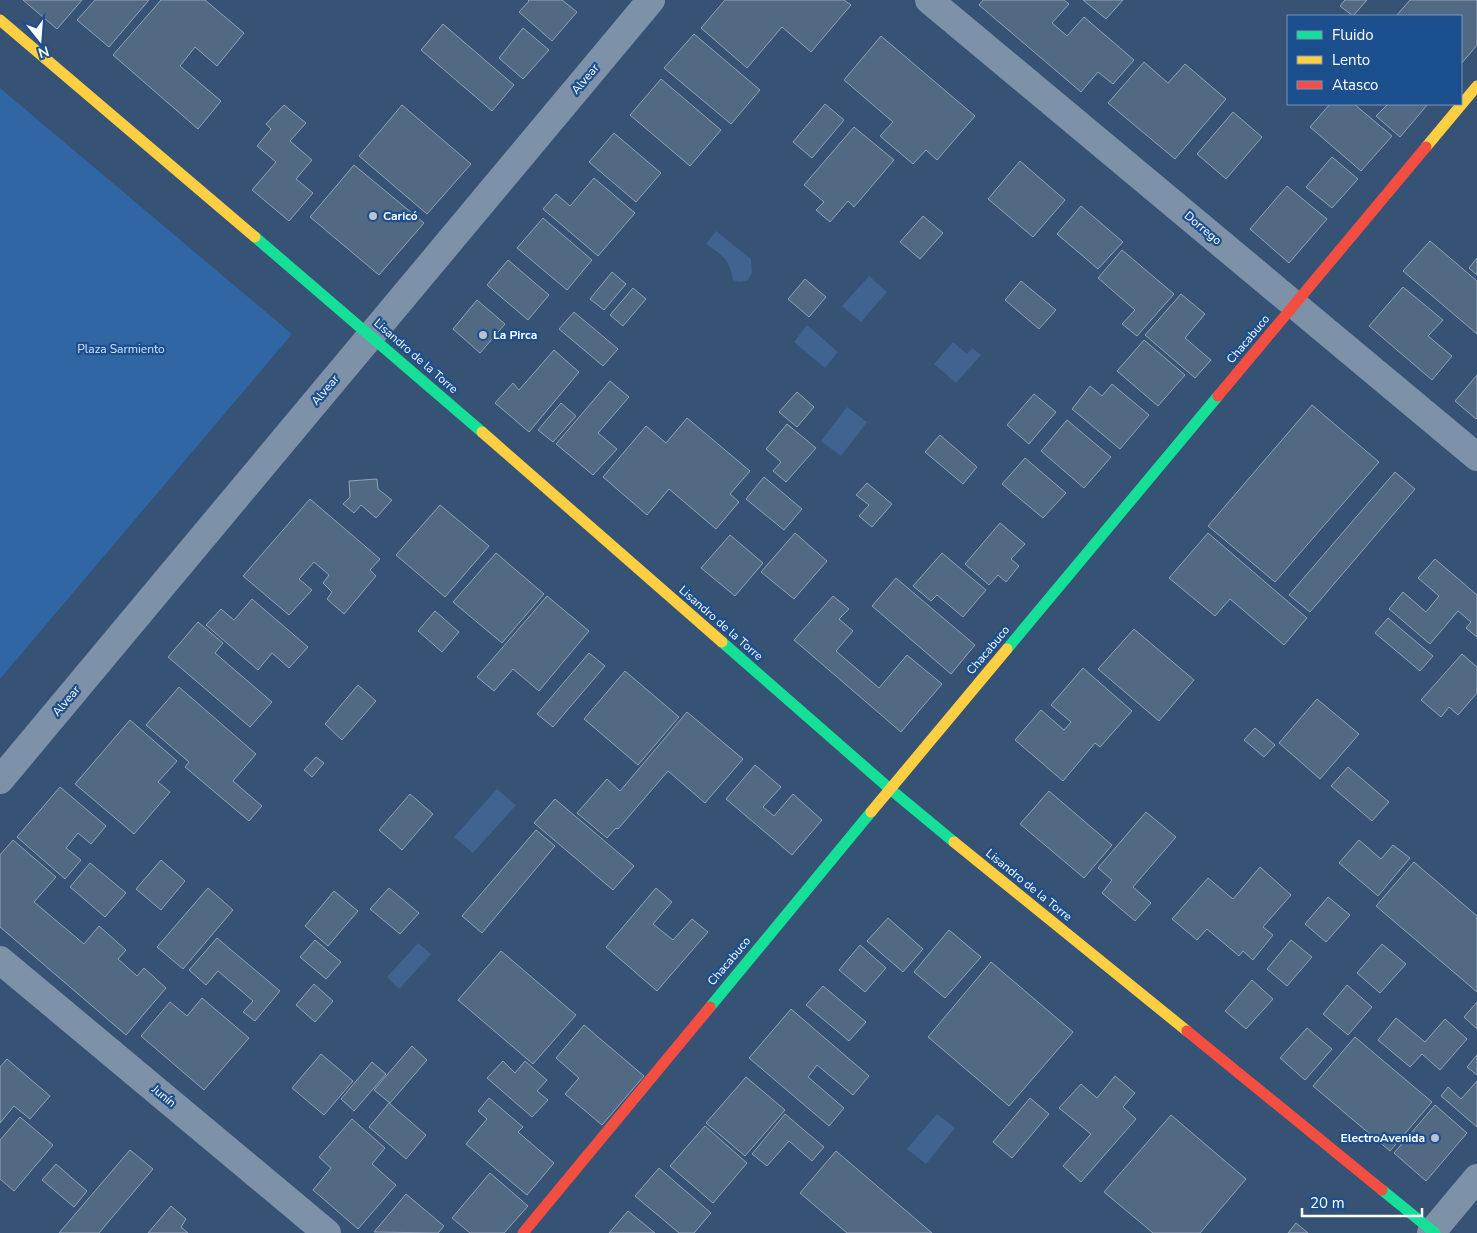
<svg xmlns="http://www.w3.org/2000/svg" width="1477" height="1233" viewBox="0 0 1477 1233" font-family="'Nunito Sans',sans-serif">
	<rect width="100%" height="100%" fill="#365274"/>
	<polygon fill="#3066a4" points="0,88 292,334 0,679"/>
	<g fill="#406390">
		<path d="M716 231 751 259 752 272 748 280 740 282 733 280C729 258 723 256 706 244Z"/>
		<polygon points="869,276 887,292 861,322 842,306"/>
		<polygon points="807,325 838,352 825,368 794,342"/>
		<polygon points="953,342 967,354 972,348 981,355 956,383 934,364"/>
		<polygon points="847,407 867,422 841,456 821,441"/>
		<polygon points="497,789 516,805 473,853 454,837"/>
		<polygon points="418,943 431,954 399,989 387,977"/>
		<polygon points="937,1114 955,1128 926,1164 907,1149"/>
	</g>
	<g fill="#526984" stroke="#92a2b6">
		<polygon points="23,0 82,0 57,29"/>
		<polygon points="95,0 149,0 109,47 77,20"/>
		<polygon points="161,0 205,0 244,33 217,66 195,47 180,66 221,101 198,129 113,55"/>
		<polygon points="528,0 562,0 577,12 552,41 519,12 529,1"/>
		<polygon points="725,0 844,0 851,5 811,52 782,27 747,68 701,28"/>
		<polygon points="983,0 1064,0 1069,4 1052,23 1067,36 1084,17 1134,60 1113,84 1098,72 1081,92 979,5"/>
		<polygon points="1083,0 1123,0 1106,19"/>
		<polygon points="1345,0 1367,0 1353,16 1340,6"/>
		<polygon points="1410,0 1477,0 1477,45 1461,64 1461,16 1396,16"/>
		<polygon points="443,24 514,85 492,111 421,50"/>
		<polygon points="523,28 549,50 523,79 499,58"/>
		<polygon points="694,34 760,90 731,124 664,68"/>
		<polygon points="881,36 975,116 937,160 926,150 913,164 880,136 893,122 844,80"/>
		<polygon points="1144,62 1168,83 1185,64 1226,99 1175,159 1108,103"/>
		<polygon points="661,79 721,130 690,166 630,115"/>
		<polygon points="825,104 844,120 812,158 793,142"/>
		<polygon points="1330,104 1354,104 1392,136 1361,171 1310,127"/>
		<polygon points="1388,104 1428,104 1400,137 1376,116"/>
		<polygon points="284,105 306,123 290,141 312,160 296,179 313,193 289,221 252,190 276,162 257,146 271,129 266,124"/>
		<polygon points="402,105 471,164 427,214 359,156"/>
		<polygon points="1233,112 1262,137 1226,179 1197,154"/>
		<polygon points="854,127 894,160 854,207 848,201 830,222 816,210 824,202 804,185"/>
		<polygon points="614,133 661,173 636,202 589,162"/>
		<polygon points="1332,157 1358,179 1332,208 1306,187"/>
		<polygon points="1020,161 1065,200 1033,237 988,199"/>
		<polygon points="354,165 424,223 379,275 310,217"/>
		<polygon points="594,178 635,213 598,256 543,209 556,194 570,206"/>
		<polygon points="1287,186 1327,219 1289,263 1250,229"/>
		<polygon points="1081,206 1123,242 1098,269 1057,234"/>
		<polygon points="923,216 943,233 920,259 900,242"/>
		<polygon points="543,218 592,260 567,290 517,248"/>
		<polygon points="1430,241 1477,281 1477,334 1403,271"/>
		<polygon points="1122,250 1174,294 1137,336 1122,324 1135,310 1098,278"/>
		<polygon points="1477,258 1477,275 1469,268"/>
		<polygon points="508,260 549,295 528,320 487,285"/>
		<polygon points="612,272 626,284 604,310 590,299"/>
		<polygon points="805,279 826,297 809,317 788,299"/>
		<polygon points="1021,281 1056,310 1039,329 1005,300"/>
		<polygon points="1403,287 1443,320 1428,336 1452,356 1432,380 1369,326"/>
		<polygon points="633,288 646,299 623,326 610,315"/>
		<polygon points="1181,294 1205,314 1185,338 1211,360 1195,378 1145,335"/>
		<polygon points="477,300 505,324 480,353 453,329"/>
		<polygon points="574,312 618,349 603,366 559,329"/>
		<polygon points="1144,340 1185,375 1158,406 1117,371"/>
		<polygon points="554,350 579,372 529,432 495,403 513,383 519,390"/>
		<polygon points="1477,375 1477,418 1476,419 1455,401"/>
		<polygon points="610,381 629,397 598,433 617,449 593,475 556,444"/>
		<polygon points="1112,384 1149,415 1120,449 1072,409 1090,386 1102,396"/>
		<polygon points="797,392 814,407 797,427 779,412"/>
		<polygon points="1034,394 1056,412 1029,444 1007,425"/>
		<polygon points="561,403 576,416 553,442 538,430"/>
		<polygon points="1312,405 1379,462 1275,582 1208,526"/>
		<polygon points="687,418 750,471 730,494 739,502 716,529 669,489 647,515 603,477 646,426 666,443"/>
		<polygon points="1067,420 1111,457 1084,488 1041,451"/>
		<polygon points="787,424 816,448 786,482 773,471 781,462 766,449"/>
		<polygon points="940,435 977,467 963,484 925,452"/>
		<polygon points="1025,458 1066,493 1043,518 1002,484"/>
		<polygon points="1395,472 1415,489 1310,612 1289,595"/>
		<polygon points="764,477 802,509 784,530 746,499"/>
		<polygon points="377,479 378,489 392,500 376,518 361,505 354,513 343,504 350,497 349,481"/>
		<polygon points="867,483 892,504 872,527 859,516 869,505 856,495"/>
		<polygon points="310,499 380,559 370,570 376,576 344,614 327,599 332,592 323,583 329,575 314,562 299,579 312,590 289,615 243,576"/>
		<polygon points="440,505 489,546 445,597 396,555"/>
		<polygon points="1000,523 1025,544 1011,559 1019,566 1006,582 998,575 989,585 965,564"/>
		<polygon points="795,533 827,561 794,599 761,572"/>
		<polygon points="1208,533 1307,618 1284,645 1230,599 1215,616 1169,578"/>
		<polygon points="730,535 763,563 735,596 701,568"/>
		<polygon points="496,553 544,594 502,643 453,602"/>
		<polygon points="942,553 986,590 963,617 937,595 931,601 913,586"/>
		<polygon points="1435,559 1477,595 1477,637 1466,628 1471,622 1458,611 1430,644 1389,609 1403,592 1426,612 1439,596 1418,578"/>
		<polygon points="896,578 975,645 951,674 872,606"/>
		<polygon points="547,596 589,631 539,691 513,669 494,691 477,677"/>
		<polygon points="833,596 849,609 839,619 853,631 836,651 879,688 907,655 942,684 901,732 794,640"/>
		<polygon points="252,599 308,647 289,668 272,653 258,670 206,625 221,609 234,620"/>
		<polygon points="435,611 459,632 442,652 418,631"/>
		<polygon points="1388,618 1433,656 1420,671 1375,633"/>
		<polygon points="198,622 223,643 215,653 272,702 250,727 168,657"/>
		<polygon points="1134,629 1194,680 1159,721 1098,669"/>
		<polygon points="589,653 605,666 553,727 537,714"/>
		<polygon points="1462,654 1477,667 1477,693 1458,715 1449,707 1441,717 1421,700"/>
		<polygon points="1083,668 1132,711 1100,747 1095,743 1063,781 1015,740 1041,710 1064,730 1071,722 1051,705"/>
		<polygon points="625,671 679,717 638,765 584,719"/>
		<polygon points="358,685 376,701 342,740 325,724"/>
		<polygon points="179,687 256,754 233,781 262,806 249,821 185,767 189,762 146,725"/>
		<polygon points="1317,699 1359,734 1320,779 1279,743"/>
		<polygon points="687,712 743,759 705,803 668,771 618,829 616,828 607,838 577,813 607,779 620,791"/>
		<polygon points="130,720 177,761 158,782 170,792 134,834 75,784"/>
		<polygon points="1255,728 1275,745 1264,757 1244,740"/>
		<polygon points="316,757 324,763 312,777 304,770"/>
		<polygon points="755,765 781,787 763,807 774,816 793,794 822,820 792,855 726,799"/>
		<polygon points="1348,767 1389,802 1372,821 1331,786"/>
		<polygon points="60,787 106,826 91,844 78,833 66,848 81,860 65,879 17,837"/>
		<polygon points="1049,791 1112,845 1084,878 1020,824"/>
		<polygon points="410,794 433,814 402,850 379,830"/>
		<polygon points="555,799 634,866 613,890 534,823"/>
		<polygon points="1146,812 1176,837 1133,887 1151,903 1135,921 1102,893 1112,880 1098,868"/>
		<polygon points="536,830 555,846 482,933 462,916"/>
		<polygon points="13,840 56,877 34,902 84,944 99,926 126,950 118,959 137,976 144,968 166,988 126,1035 0,927 0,855"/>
		<polygon points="1359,840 1381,859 1393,845 1410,858 1378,896 1339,863"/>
		<polygon points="161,860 185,881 161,910 136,889"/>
		<polygon points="1414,862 1477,916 1477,992 1376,906"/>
		<polygon points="90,863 126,893 105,917 70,887"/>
		<polygon points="1260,867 1291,895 1263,927 1273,935 1253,960 1243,951 1239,956 1207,929 1197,940 1172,919 1208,878 1233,899"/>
		<polygon points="208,888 233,910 183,969 157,947"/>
		<polygon points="389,888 419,913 400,934 370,909"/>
		<polygon points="656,888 672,902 653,924 673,940 692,919 708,932 657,991 606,947"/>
		<polygon points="334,891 358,911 328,946 305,926"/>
		<polygon points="1328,897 1350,915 1326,942 1305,924"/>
		<polygon points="888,918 923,949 903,972 867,941"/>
		<polygon points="949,930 981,957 945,998 914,972"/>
		<polygon points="217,938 280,991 255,1021 243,1012 253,1001 218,971 206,985 189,970"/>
		<polygon points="315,940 341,962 326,979 300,957"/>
		<polygon points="1291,940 1312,957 1287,986 1267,969"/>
		<polygon points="1382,944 1406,964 1380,993 1357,973"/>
		<polygon points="860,945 886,968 865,992 839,970"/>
		<polygon points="501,951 576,1015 533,1064 458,1000"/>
		<polygon points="991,962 1073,1032 1009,1106 928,1037"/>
		<polygon points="1252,980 1273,999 1246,1029 1225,1011"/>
		<polygon points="314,984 333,1001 315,1022 296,1005"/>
		<polygon points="1347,985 1372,1007 1348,1035 1323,1014"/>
		<polygon points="823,986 866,1022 849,1041 806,1005"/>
		<polygon points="202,998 249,1038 204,1090 141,1036 170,1002 187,1016"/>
		<polygon points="1477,1002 1477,1029 1464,1017"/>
		<polygon points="791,1009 869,1076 853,1095 817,1065 808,1077 844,1108 829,1126 749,1058"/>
		<polygon points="1396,1018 1425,1042 1445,1019 1467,1039 1440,1070 1422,1054 1410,1067 1378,1040"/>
		<polygon points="584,1025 644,1076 602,1125 565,1094 579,1078 556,1058"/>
		<polygon points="1307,1028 1332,1049 1305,1080 1280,1058"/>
		<polygon points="1355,1037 1432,1102 1390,1151 1313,1086"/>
		<polygon points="412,1046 427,1060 390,1103 374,1090"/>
		<polygon points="321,1054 353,1081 324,1115 292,1088"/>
		<polygon points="1477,1055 1477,1075 1467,1067"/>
		<polygon points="7,1059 50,1096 30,1119 14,1106 0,1123 0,1067"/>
		<polygon points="503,1061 515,1073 525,1061 547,1080 537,1091 548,1100 532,1117 487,1078"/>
		<polygon points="372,1062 386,1074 354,1111 341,1099"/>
		<polygon points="1115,1076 1135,1093 1123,1107 1136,1119 1081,1182 1063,1166 1091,1134 1059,1108 1081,1084 1097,1098"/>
		<polygon points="746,1077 785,1110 745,1156 706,1123"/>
		<polygon points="1477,1081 1477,1127 1441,1096 1448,1087 1461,1099"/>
		<polygon points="489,1098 523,1127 518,1132 554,1163 527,1195 466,1144 487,1119 478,1111"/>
		<polygon points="1030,1098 1049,1114 1012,1158 993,1142"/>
		<polygon points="389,1103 426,1135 406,1159 369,1127"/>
		<polygon points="1435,1105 1467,1133 1426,1181 1394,1153"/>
		<polygon points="785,1114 824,1147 812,1161 789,1141 767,1166 752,1154"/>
		<polygon points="1171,1115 1246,1179 1200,1233 1153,1233 1104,1192"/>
		<polygon points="20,1117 53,1145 14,1191 0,1179 0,1140"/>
		<polygon points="352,1119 385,1148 372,1164 396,1185 358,1229 313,1190 331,1168 319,1157"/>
		<polygon points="705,1126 747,1163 713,1203 670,1166"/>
		<polygon points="130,1150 153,1169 99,1233 59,1233"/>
		<polygon points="836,1151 932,1233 847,1233 800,1193"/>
		<polygon points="56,1164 87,1191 74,1207 42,1180"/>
		<polygon points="659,1168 711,1213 694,1233 679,1233 635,1196"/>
		<polygon points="490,1173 528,1206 504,1233 470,1233 452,1218"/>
		<polygon points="406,1194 444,1226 438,1233 374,1232"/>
		<polygon points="171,1206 186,1219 181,1227 188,1233 148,1233"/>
		<polygon points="628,1211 655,1233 609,1233"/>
		<polygon points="1296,1223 1308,1233 1288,1233"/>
	</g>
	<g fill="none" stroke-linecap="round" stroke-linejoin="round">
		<g stroke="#7d92a8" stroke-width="28">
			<polyline points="929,0 1477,457"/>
			<polyline points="0,780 651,0"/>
			<polyline points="0,960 327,1233"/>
			<polyline points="1431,1233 1477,1178"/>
		</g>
		<g stroke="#16e098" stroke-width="11">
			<polyline points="255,237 482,432"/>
			<polyline points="722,642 890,789 954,842"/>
			<polyline points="1007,649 1218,396"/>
			<polyline points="710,1007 871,812"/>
			<polyline points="1382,1190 1435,1233"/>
		</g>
		<g stroke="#ffcf43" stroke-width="11">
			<polyline points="0,20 255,237"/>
			<polyline points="1426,147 1477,86"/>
			<polyline points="482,432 722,642"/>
			<polyline points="871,812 1007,649"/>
			<polyline points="954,842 1187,1031"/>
		</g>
		<g stroke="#f24e42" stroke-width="11">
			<polyline points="1218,396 1426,147"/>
			<polyline points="1187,1031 1382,1190"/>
			<polyline points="523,1233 710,1007"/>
		</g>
	</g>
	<g fill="#b9c2ce" stroke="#1c4f8e" stroke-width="2">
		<circle cx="373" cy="216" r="5"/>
		<circle cx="483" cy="335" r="5"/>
		<circle cx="1435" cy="1138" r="5"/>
	</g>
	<g text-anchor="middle" stroke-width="4.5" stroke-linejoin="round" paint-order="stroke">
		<g font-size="12" fill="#fff" stroke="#1c4f8e">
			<text transform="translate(585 79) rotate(-50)" y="4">Alvear</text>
			<text transform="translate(1203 228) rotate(40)" y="4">Dorrego</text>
			<text transform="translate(1248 339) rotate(-50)" y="4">Chacabuco</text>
			<text transform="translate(416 356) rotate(41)" y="4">Lisandro de la Torre</text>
			<text transform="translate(325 390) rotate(-50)" y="4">Alvear</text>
			<text transform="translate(721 623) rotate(41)" y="4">Lisandro de la Torre</text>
			<text transform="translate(988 650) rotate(-50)" y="4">Chacabuco</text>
			<text transform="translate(66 701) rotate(-50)" y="4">Alvear</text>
			<text transform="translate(1029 885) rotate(39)" y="4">Lisandro de la Torre</text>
			<text transform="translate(729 961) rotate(-50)" y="4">Chacabuco</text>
			<text transform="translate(164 1096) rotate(40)" y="4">Junín</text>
		</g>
		<g font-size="12" font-weight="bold" fill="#fff" stroke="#1c4f8e" text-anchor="start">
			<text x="383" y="220">Caricó</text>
			<text x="493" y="339">La Pirca</text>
			<text x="1425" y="1142" text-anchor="end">ElectroAvenida</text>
		</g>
		<g font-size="12" fill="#d0e3fa" stroke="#1c4f8e">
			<text x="121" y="353">Plaza Sarmiento</text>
		</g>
	</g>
	<rect x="1287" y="15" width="175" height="90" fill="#1c4f8e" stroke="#7795bb"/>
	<rect x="1297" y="31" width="25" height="8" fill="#16e098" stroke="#7795bb"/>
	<text x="1332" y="40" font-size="15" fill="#ffffff">Fluido</text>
	<rect x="1297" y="56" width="25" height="8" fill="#ffcf43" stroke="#7795bb"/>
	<text x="1332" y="65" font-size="15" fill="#ffffff">Lento</text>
	<rect x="1297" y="81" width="25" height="8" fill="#f24e42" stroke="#7795bb"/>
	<text x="1332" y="90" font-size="15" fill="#ffffff">Atasco</text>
	<g transform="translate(40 40) rotate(163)" stroke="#1c4f8e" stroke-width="4" paint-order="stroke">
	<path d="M0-4L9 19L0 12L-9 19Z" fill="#ffffff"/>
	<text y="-8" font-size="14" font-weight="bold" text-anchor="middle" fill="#ffffff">N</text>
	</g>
	<path d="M1302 1208v8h120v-8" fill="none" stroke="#ffffff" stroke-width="2.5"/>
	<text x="1310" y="1208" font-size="15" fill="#ffffff" stroke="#1c4f8e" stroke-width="4" paint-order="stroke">20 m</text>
</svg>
